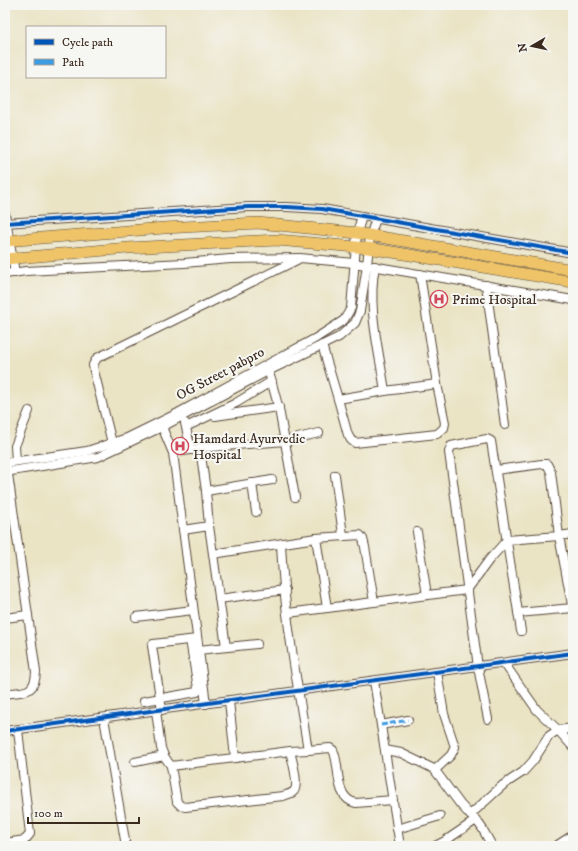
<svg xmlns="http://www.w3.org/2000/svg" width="578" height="851" viewBox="0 0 578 851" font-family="'IM FELL DW Pica',serif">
	<rect width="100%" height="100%" fill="#f6f6f2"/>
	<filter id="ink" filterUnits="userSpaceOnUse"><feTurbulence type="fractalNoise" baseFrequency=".025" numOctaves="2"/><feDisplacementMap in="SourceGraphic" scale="8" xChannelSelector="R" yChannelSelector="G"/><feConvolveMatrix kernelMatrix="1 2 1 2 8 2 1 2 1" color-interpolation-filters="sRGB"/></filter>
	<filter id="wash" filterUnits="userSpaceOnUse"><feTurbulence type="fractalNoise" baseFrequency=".012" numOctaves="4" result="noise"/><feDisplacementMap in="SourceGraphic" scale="16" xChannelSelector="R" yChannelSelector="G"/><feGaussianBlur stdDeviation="0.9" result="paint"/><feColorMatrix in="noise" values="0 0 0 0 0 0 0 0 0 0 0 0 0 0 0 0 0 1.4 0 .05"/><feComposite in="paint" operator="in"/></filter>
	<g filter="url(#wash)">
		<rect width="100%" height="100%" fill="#eae3c4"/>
	</g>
	<g filter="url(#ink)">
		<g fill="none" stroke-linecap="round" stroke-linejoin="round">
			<defs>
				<g id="minor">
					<polyline points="5,214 15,273"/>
					<polyline points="5,223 248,207 287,207 322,209 573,253"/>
					<polyline points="5,274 26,271 184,263 230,259 300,258 354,263 573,300"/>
					<polyline points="486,285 505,425"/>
					<path d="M322 345 338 399 385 391C379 350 367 308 375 266"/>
					<polyline points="267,365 279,409 295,497"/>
					<polyline points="385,391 437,384"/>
					<polyline points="338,399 348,435 351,440 355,443 437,434 444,428 445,423 437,384 420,274"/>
					<polyline points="215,416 279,407"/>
					<polyline points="185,423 191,450"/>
					<polyline points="162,427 173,453 206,704"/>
					<polyline points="186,427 236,403 272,381"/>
					<polyline points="112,443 94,371 93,365 97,358 297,260"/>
					<polyline points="200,448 285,441 319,433"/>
					<polyline points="173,453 200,448 206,491 209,526"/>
					<polyline points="16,461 15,446 29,411"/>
					<polyline points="5,463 87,451 127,438 178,413 316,338 344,320 351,308 357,233 362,216"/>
					<polyline points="5,472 98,457 162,427 264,373 339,337 355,323 360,311 367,265 370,236 376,219"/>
					<polyline points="335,475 343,535"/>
					<polyline points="252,483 256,512"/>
					<polyline points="206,491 272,480"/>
					<polyline points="183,530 209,526 213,554"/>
					<polyline points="417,532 427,595"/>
					<polyline points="573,534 559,536 573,610"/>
					<polyline points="316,538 327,608"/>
					<polyline points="219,599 285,590"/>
					<polyline points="288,613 467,590 489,560 507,540 559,536 551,472 547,464 542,464 496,470"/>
					<polyline points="518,613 573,608"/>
					<polyline points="136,617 193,610"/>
					<polyline points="5,618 28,615"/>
					<polyline points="226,647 213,554 316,538 360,535 363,539 365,547 374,602"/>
					<polyline points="198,650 257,644"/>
					<polyline points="504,663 537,710 558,730 573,747"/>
					<polyline points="374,681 400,846"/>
					<path d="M5 694C23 691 35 695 36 672L7 467"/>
					<polyline points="144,701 197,692 198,688 190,640"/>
					<polyline points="229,701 235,758"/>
					<polyline points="162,710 152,646 153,644 197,639"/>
					<path d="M156 711 161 748 164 756 171 766 177 802 181 806 185 807 283 796C286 795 290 794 293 792 300 787 292 759 290 751L308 750C297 682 284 613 281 544"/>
					<polyline points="104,718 126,846"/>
					<polyline points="488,719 478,667 449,452 451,446 487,439 491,441 521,631"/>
					<polyline points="381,725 408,720"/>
					<polyline points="5,731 573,653"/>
					<path d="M308 750 330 748 333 750C341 765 333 798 356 803L393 800"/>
					<polyline points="385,750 401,753 434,769 460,804 470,815"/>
					<polyline points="135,762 164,756"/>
					<polyline points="171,766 290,751"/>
					<polyline points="435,770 451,755 455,747 444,714 437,672"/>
					<polyline points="397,829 440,816"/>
					<polyline points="5,843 25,840 30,834 18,730"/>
					<polyline points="435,846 445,841 476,820"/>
					<polyline points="492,846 482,828 477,821 470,815 503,785 523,772 533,761 549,736 558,730 573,728"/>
					<polyline points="556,846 573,835"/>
				</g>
				<g id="major">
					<polyline points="5,241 164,228 258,223 357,233 573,270"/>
					<polyline points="5,259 128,248 277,240 368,248 573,282"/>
				</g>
			</defs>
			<use href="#minor" stroke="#554637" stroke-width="10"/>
			<use href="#major" stroke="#554637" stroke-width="12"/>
			<use href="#minor" stroke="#fff" stroke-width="8"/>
			<use href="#major" stroke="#efc469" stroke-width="11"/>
			<polyline stroke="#3f9ce0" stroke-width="3" stroke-dasharray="6 3" stroke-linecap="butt" points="381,725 408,720"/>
			<defs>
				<g id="cycleway">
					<polyline points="5,223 248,207 287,207 322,209 573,253"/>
					<polyline points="5,731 573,653"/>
				</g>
			</defs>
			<use href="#cycleway" stroke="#f6f6f2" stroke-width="6"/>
			<use href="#cycleway" stroke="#0057b8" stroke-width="4"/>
		</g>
	</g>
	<defs>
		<symbol id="hospital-ring" viewBox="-11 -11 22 22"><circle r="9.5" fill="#f6f6f2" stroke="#d1495b" stroke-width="1.5"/><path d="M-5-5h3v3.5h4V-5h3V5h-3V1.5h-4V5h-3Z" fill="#d1495b"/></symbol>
	</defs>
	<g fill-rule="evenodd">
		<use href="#hospital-ring" x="429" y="289" width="20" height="20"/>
		<use href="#hospital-ring" x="170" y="436" width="20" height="20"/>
	</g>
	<g text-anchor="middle" stroke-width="4" stroke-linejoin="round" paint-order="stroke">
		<g font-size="14" fill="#3b2a1e" stroke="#f6f6f2" text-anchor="start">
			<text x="452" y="304">Prime Hospital</text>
			<text x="193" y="443">Hamdard Ayurvedic<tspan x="193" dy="16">Hospital</tspan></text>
		</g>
		<g font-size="14" fill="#3b2a1e" stroke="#f6f6f2">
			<text transform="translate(220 373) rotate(-28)" y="5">OG Street pabpro</text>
		</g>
	</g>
	<rect width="578" height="851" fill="none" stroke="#f6f6f2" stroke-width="20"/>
	<rect x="26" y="26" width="140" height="52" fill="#f6f6f2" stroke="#aba49d"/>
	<rect x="34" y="39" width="20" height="6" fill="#0057b8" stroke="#aba49d"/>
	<text x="62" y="46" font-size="12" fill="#3b2a1e">Cycle path</text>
	<rect x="34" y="59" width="20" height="6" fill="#3f9ce0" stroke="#aba49d"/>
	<text x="62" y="66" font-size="12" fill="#3b2a1e">Path</text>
	<g transform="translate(532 46) rotate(261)" stroke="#f6f6f2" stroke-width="3" paint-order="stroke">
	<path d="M0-3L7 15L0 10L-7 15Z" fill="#3b2a1e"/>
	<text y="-6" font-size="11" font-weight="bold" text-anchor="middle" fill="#3b2a1e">N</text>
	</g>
	<path d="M28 817v6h111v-6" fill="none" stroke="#3b2a1e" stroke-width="2"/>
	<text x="34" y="817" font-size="12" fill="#3b2a1e" stroke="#f6f6f2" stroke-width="3" paint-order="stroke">100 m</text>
</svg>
